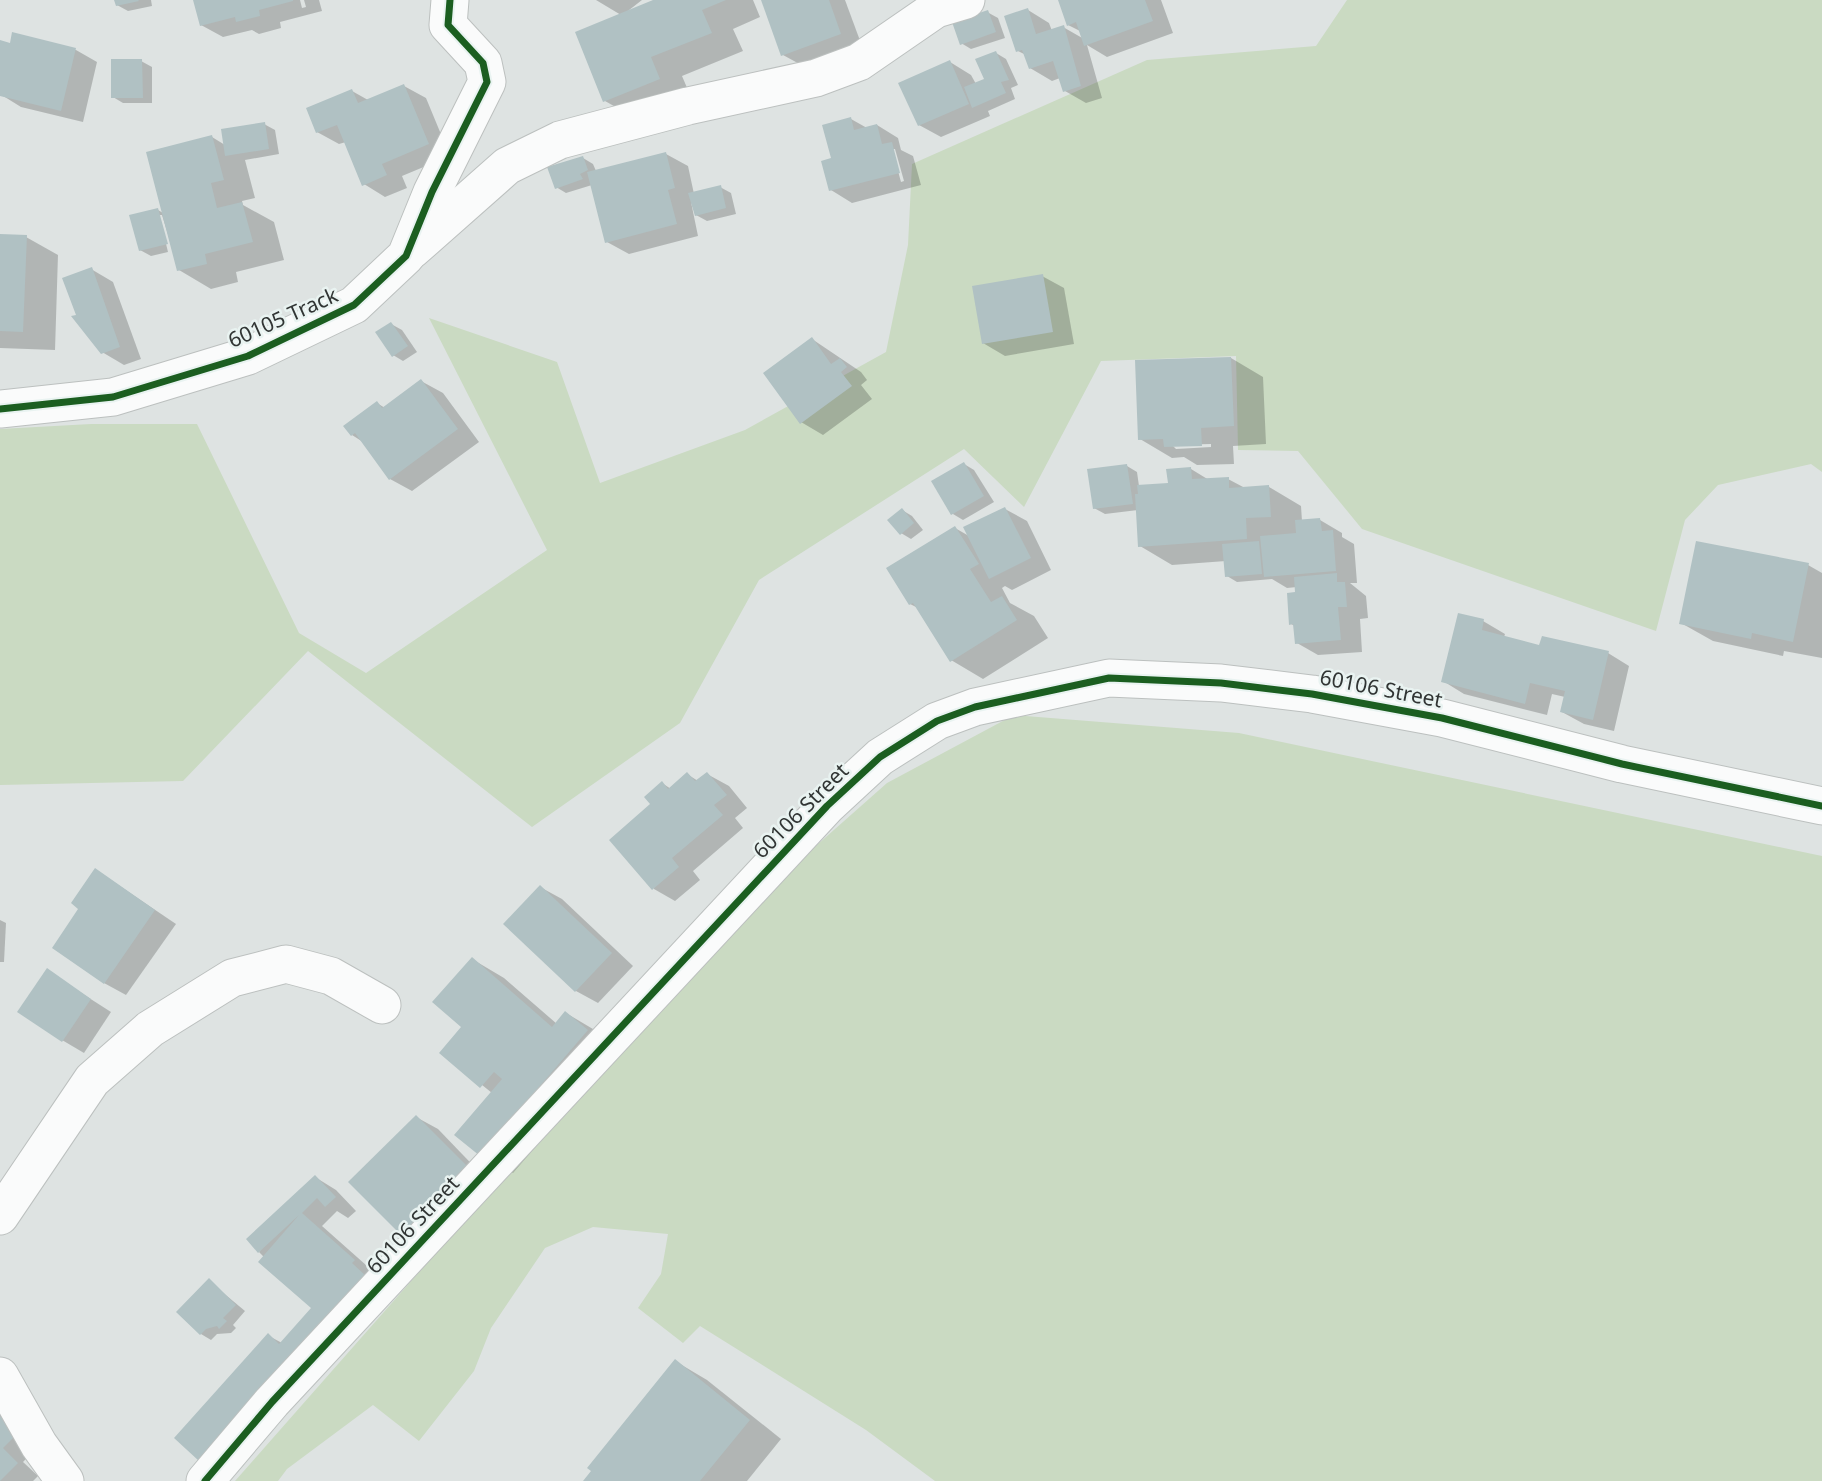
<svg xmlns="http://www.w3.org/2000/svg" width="1822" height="1481" viewBox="0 0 1822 1481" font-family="'Noto Sans',sans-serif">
	<rect width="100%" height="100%" fill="#dee3e2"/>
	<g fill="#cadac2">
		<polygon points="1347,0 1822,0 1822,472 1811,464 1718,485 1685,520 1656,631 1362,529 1298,451 1238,450 1236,356 1101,361 1024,507 964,449 759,580 680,723 532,827 308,651 183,781 0,785 0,429 91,424 197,424 299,633 366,673 547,550 429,318 557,362 600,483 745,430 886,352 908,245 912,164 1147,60 1316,46"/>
		<polygon points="1014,715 1239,733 1822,856 1822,1481 935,1481 866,1430 700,1326 683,1343 638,1308 661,1274 668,1234 593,1227 545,1248 491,1328 474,1371 419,1441 373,1405 287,1469 278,1481 235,1481 516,1162 800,860 887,783"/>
	</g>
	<g fill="#0003" fill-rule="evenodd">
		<polygon points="116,0 151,0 152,6 128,11 117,5"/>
		<polygon points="194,0 300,0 302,8 306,7 304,0 319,0 322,11 280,22 281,28 259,34 252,30 223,37 201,25"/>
		<polygon points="596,0 642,0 624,14 657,0 753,0 760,17 733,29 743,51 682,76 691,97 637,119 605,101 621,15"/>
		<polygon points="763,0 845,0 862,46 805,67 783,55"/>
		<polygon points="1060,0 1161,0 1173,33 1107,57 1087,45 1102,98 1086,103 1065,91 1060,78 1052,81 1030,68 1026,55 1018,51 1028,10 1049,23 1052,31 1063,27 1084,39 1082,32 1068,25"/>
		<polygon points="987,12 998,18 1005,38 971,49 961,43"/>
		<polygon points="13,35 76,50 97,62 83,122 21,107 0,94 0,42 11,45"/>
		<polygon points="996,53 1006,59 1018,85 1011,88 1015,99 988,111 990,116 941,137 919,125 950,62 971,75 976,84 986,80"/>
		<polygon points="141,61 152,67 152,103 123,103 113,97"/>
		<polygon points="404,86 426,98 450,156 402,176 407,188 385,197 364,184 346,142 339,144 317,132 352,91 368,100"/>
		<path d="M851 119 867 128 877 125 898 138 901 150 913 156 921 185 852 203 831 190 833 159ZM892 149H895L904 181 901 182Z"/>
		<polygon points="264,124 275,130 279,154 245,160 255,198 242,201 243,205 274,222 284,260 236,272 238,282 211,289 179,270 162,215 159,215 168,252 151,256 140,250 158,210 163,213 212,137 225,145"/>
		<polygon points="666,154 688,166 694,194 720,187 731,193 736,214 707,221 696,215 691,202 698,236 629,254 607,242 592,185 566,193 556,187 583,158 593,164 596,171"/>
		<polygon points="0,235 26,237 58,255 55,350 0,348"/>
		<polygon points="91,269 113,282 141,359 124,365 102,352 78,316"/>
		<polygon points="1042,276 1064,288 1074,344 1005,356 983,343"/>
		<polygon points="391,324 402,330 417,352 403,361 393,355"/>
		<polygon points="812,339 861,372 867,380 861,385 872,399 823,435 801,422"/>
		<path d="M1231 358 1263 377 1266 444 1233 446 1234 464 1197 465 1184 457 1172 458 1140 439ZM1211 444V447L1176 449 1172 445Z"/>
		<polygon points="421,381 443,393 479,442 412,491 390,479 363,442 352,435 377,403 385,408"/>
		<polygon points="964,464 974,470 994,502 963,520 953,514"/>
		<polygon points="1127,466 1137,472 1139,486 1170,484 1191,469 1209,480 1228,479 1245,488 1269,487 1301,506 1302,521 1320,520 1342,533 1342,537 1354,544 1357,583 1350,583 1366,596 1368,618 1360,619 1362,652 1318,655 1297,643 1295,626 1291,624 1297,587 1287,588 1272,579 1237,582 1227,576 1226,561 1172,565 1140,546 1138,510 1105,514 1094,508"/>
		<polygon points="1005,509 1027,521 1051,570 1012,590 1005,586 1002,588 1010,603 1034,616 1048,638 983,679 951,660 918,608 910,604 955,528 969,536"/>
		<polygon points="902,510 912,516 923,530 911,539 901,533"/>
		<polygon points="1808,565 1822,573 1822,658 1784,651 1783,656 1713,641 1681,623"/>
		<polygon points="1483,621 1505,634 1504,637 1541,647 1608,653 1629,666 1614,731 1584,724 1562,712 1565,697 1552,694 1547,715 1464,694 1443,681"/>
		<polygon points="687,774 698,781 707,774 729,786 747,808 735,818 743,828 693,871 700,880 675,901 654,889 652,805 662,783 671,789"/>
		<polygon points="96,870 176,924 126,995 104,983 81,908"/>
		<polygon points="540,887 562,899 633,966 598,1003 576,991"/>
		<polygon points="0,920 6,923 4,962 0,962"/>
		<polygon points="472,959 504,978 557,1024 566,1013 598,1032 619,1050 513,1173 481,1155 492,1093 441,1052 463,1026"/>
		<polygon points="47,971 111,1012 84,1053 62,1040"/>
		<polygon points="416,1117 438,1129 488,1181 424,1246 402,1233"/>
		<polygon points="315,1177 336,1190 356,1211 348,1218 337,1211 322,1226 375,1273 222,1472 269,1336 282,1343 314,1308 259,1252"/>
		<polygon points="209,1281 245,1311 233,1325 236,1328 231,1333 217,1334 211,1340 201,1334"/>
		<polygon points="675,1361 707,1380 781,1439 747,1481 585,1481"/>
		<polygon points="0,1390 38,1446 23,1462 38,1476 33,1481 0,1481"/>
	</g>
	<g fill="#b0c1c3">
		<polygon points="114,0 138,0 139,1 116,6"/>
		<polygon points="193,0 293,0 293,1 259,10 260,16 236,22 235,17 200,26"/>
		<polygon points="653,0 726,0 702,10 712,33 651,57 660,79 603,102 575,32"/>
		<polygon points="761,0 829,0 841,34 781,56"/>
		<polygon points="1058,0 1145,0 1153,21 1084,46 1076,22 1067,26"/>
		<polygon points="1028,8 1036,34 1064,25 1081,86 1063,92 1053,61 1029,69 1022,50 1016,52 1004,16"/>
		<polygon points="988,10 996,32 960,45 952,22"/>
		<polygon points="12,32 76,48 61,111 0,96 0,40 10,43"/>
		<polygon points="996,51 1009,80 1001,82 1006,93 972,108 964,87 984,79 975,59"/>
		<polygon points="111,59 142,59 143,98 111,98"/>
		<polygon points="950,60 969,104 918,126 898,83"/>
		<polygon points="404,84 429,144 382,164 387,175 362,186 337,125 316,133 306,108 352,89 358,103"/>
		<polygon points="851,117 854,130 877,124 882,144 892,142 900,173 829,191 821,161 831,158 822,125"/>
		<polygon points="265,122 269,149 225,156 221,129"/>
		<polygon points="212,135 224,180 211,183 217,208 242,202 253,242 205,254 207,264 177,271 146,152"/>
		<polygon points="666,152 675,188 668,190 677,224 605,243 587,172"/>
		<polygon points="583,156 588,170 580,174 583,179 555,189 547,167"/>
		<polygon points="721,185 726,208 695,216 688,193"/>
		<polygon points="158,208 168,244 139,251 129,215"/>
		<polygon points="0,234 27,235 23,332 0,331"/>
		<polygon points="92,267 120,347 101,354 71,316 76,315 62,278"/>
		<polygon points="1043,274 1053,332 982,344 972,286"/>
		<polygon points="391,322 408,346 392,357 375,332"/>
		<polygon points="812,337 831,364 840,358 847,367 841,372 852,386 800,424 763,373"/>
		<polygon points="1231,357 1234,426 1201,428 1202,446 1164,447 1163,439 1138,440 1135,360"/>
		<polygon points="421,379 458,429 389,480 355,433 351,436 343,426 377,401 382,408"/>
		<polygon points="964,462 984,496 951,515 931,481"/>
		<polygon points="1127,464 1133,504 1093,509 1087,469"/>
		<polygon points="1191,467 1192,479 1229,477 1229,488 1269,485 1271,517 1246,518 1247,539 1138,547 1135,494 1138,494 1137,485 1168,483 1166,469"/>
		<polygon points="1005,507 1031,558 989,579 963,527"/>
		<polygon points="902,508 914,523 900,535 887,520"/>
		<polygon points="1320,518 1322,531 1333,530 1336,571 1264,577 1260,536 1296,533 1295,520"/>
		<polygon points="955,526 979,564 970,569 991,602 1002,596 1017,620 950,662 913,603 909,605 886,568"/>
		<polygon points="1259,541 1262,574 1225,577 1222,544"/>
		<polygon points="1696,541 1809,563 1793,642 1752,633 1751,639 1679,624"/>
		<polygon points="1337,573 1337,582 1345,582 1347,607 1338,607 1341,640 1295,644 1293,624 1289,625 1287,593 1295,592 1294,577"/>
		<polygon points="1458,613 1484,619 1482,630 1539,645 1542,636 1609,651 1593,720 1560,712 1565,691 1530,683 1525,704 1441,682"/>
		<polygon points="687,772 695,781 707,772 727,795 714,805 723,815 672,858 679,867 652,890 609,840 650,804 644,797 662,781 668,789"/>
		<polygon points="95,868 155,910 104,984 52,948 78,909 71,903"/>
		<polygon points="540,885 612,953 575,992 503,924"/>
		<polygon points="472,957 552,1027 565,1011 588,1030 480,1156 454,1135 502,1079 494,1072 480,1088 439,1053 461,1027 432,1002"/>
		<polygon points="47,968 91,999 62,1042 17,1012"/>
		<polygon points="416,1115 468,1167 401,1235 348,1182"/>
		<polygon points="315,1175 336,1197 325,1207 317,1198 302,1213 355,1260 352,1263 367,1277 199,1461 174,1438 268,1333 279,1344 311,1308 258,1262 299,1215 258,1253 246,1239"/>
		<polygon points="209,1278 236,1305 223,1318 227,1321 219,1329 217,1326 206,1329 200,1335 176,1312"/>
		<polygon points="675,1359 750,1420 700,1481 583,1481 591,1471 587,1468"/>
		<polygon points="0,1416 18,1433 3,1448 18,1463 0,1481"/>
	</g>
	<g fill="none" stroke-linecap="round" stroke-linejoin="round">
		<defs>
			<g id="street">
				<polyline points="412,250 507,166 560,140 688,106 816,78 859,62 936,9 966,0"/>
				<polyline points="0,409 113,397 248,356 354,305 406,256 432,192 487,82 483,63 448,25 450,0"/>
				<polyline points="0,1216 92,1080 150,1029 232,978 286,964 331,976 382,1005"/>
				<polyline points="0,1376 39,1445 65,1481"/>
				<polyline points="205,1481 272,1402 827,806 880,757 937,721 975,707 1109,678 1221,683 1312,694 1442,718 1622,764 1822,806"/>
			</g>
		</defs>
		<use href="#street" stroke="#bcc0bf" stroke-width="39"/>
		<use href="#street" stroke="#fafbfb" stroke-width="37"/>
		<defs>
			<g id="cycleway">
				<polyline points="0,409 113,397 248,356 354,305 406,256 432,192 487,82 483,63 448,25 450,0"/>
				<polyline points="205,1481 272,1402 827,806 880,757 937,721 975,707 1109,678 1221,683 1312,694 1442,718 1622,764 1822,806"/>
			</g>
		</defs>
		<use href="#cycleway" stroke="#e9f3f1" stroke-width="11"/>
		<use href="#cycleway" stroke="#1b5e20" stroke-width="7"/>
	</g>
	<g text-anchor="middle" stroke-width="5" stroke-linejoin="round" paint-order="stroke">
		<g font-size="21" fill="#313534" stroke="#e9f3f1">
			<text transform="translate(283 318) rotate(-24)" y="7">60105 Track</text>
			<text transform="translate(1381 689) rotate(11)" y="7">60106 Street</text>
			<text transform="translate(801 811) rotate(-45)" y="7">60106 Street</text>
			<text transform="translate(413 1225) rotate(-47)" y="7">60106 Street</text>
		</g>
	</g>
</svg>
